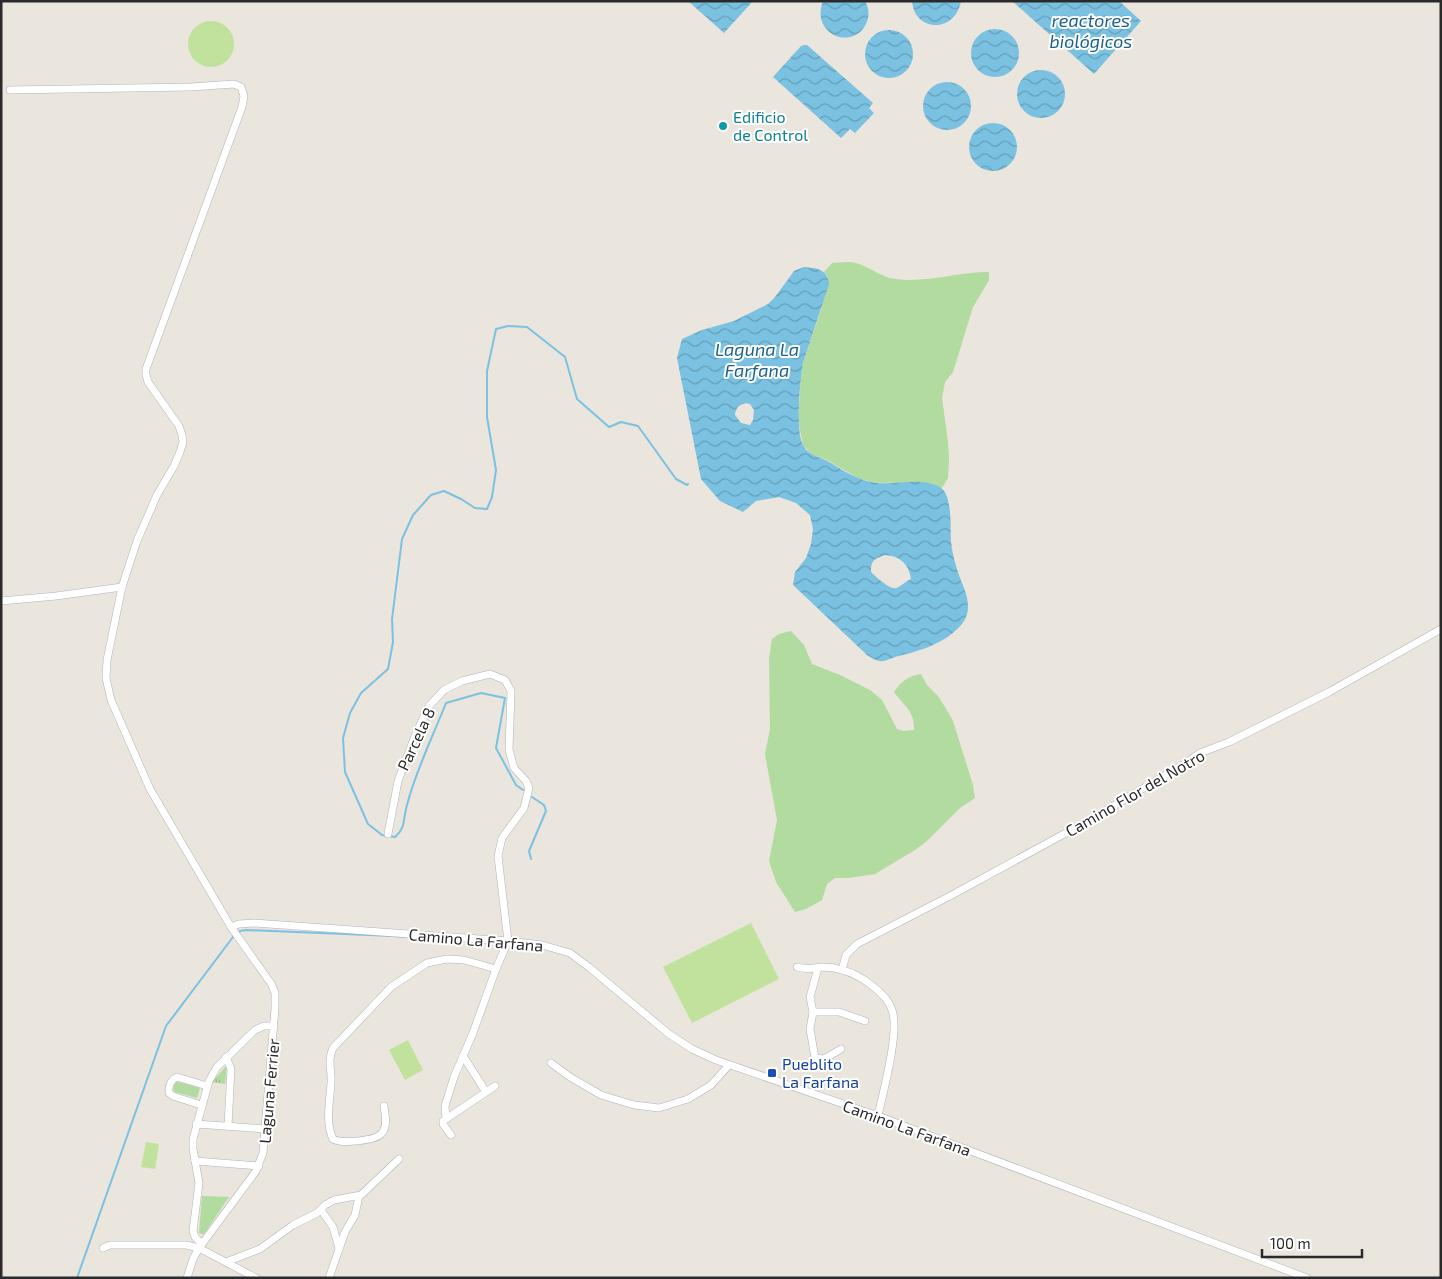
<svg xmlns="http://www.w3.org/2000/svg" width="1442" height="1279" viewBox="0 0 1442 1279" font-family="'Exo 2',sans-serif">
	<defs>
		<pattern id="park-tufts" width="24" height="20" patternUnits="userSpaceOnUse" patternTransform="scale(1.25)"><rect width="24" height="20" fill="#b1db9f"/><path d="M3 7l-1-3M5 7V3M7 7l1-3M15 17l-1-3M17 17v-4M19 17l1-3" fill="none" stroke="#98bc89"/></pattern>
		<pattern id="water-waves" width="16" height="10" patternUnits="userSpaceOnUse" patternTransform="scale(1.25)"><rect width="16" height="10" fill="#7bc2e2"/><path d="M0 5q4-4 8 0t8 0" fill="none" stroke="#659eb7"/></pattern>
	</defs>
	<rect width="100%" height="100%" fill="#eae5dd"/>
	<g fill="#b1db9f">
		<path d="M832 263C839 263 849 261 856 263 870 267 880 277 896 279 927 283 957 272 989 272V280L973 307 953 372 945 382 942 398 948 442 949 459 948 478 942 488 932 484 920 482 876 483 858 478 827 460 813 455 803 446 798 420 801 376 803 363 821 310 828 277 824 272Z"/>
		<path d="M791 631 804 645 812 664 840 675 870 690 882 700 897 729 903 731 914 730C915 711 904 706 894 692 901 681 909 676 921 674L927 685 938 696 945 707 953 721 973 785 975 798 960 808 927 841 915 850 875 874 849 878H835L827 884 822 900 806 909 795 912 776 882 769 861 777 820 765 754 770 729 769 659 772 639 779 634Z"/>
		<polygon points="175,1082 178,1082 200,1088 197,1098 175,1092 173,1090"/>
		<polygon points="202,1196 229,1197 204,1234 201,1234 199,1233"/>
	</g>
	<polygon fill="url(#park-tufts)" points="227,1065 225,1084 212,1082"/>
	<g fill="#c1e29c">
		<circle cx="211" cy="44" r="23"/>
		<polygon points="751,923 779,979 692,1023 663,967"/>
		<polygon points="408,1040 423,1070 405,1080 389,1050"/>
		<polygon points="146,1142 159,1144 155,1169 141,1167"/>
	</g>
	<g fill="url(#water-waves)" fill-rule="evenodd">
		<polygon points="688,1 753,1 724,33"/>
		<path d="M823 1H865C869 8 870 16 866 24 853 51 810 35 823 1Z"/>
		<path d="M912 1H961C955 34 914 32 912 1Z"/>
		<polygon points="1012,1 1119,1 1141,21 1094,74"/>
		<circle cx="995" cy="53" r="24"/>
		<circle cx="889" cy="54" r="24"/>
		<polygon points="804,45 807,45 873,103 869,108 874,113 855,133 850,129 841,138 773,77 801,46"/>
		<circle cx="1041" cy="94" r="24"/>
		<circle cx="947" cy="106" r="24"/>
		<circle cx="993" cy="147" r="24"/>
		<path d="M804 267C816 268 828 269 829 284L803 363C800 381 795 429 803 445 808 456 822 457 831 463 845 472 859 480 876 483 896 485 921 477 940 487 953 495 950 528 951 541 952 553 956 567 960 578 964 588 968 596 968 607 968 618 962 625 954 632 938 646 915 652 895 657 892 658 888 660 884 661 877 662 872 658 867 655L793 585 795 572 806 558 811 544 813 529 810 515 796 503 779 497 756 501 743 512 720 501 701 479 677 358 682 339 702 330 734 321 768 304 775 297 794 271ZM746 403 750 404 754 410 753 420 750 425 741 423 735 415C736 407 739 405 746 403ZM885 555C900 556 909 564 911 579 906 581 900 587 896 588 890 590 875 576 871 572 871 559 875 559 885 555Z"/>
	</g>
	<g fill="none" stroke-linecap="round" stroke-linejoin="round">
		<g stroke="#7bc2e2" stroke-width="2">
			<path d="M523 790 516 785 496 748 505 698 481 693 446 703C433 736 416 770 407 805 403 818 406 828 395 837L382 835 368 824 345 772 343 738 350 713 361 693 388 669 393 642 392 619 402 539 413 515 431 495 444 491 461 499 475 508 487 509 492 497 496 470 487 417V371L496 329 508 326 527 327 565 357 577 399 609 427 621 422 638 426 676 479 687 485 688 484"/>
			<polyline points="531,859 529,851 546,811 544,805 532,797"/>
			<polyline points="240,931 246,930 393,936 448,940"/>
			<polyline points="77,1278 166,1026 233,937"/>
		</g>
		<defs>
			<g id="minor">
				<polyline points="10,90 191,87 234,84 241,87 244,96 242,107 146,369 146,375 148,382 179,426 182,435 183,442 180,452 174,466 157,495 137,541 122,587 107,660 106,678 111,700 150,789 231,927 272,985 275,993 275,1008 263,1153 256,1171 199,1248 193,1259 187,1278"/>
				<polyline points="1,601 56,596 122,587"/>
				<polyline points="388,834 398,781 415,736 429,706 444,690 462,681 490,674 505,680 511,691 509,750 514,768 526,781 529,788 524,808 502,838 498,856 508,941 496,969 473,1033 454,1077 445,1106 446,1119"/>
				<polyline points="231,927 239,924 254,923 508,941 542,945 570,953 590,968 669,1034 692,1049 716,1060 878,1116 1307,1278"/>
				<path d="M797 967C808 970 812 968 823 967 829 967 836 968 842 970 859 974 887 993 892 1010 900 1031 883 1092 878 1116"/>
				<polyline points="818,968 810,997 813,1012 810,1029 815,1058 824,1059 841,1049"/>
				<polyline points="842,970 846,955 857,944 950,896 1088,821 1186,763 1200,753 1229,742 1329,692 1441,629"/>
				<polyline points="813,1012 839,1012 865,1021"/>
				<polyline points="463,1056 486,1092"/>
				<polyline points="226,1057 231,1069 228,1126"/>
				<polyline points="551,1063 570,1077 601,1095 634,1105 659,1108 688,1099 711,1085 729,1065"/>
				<path d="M201 1105 173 1096 169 1093C168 1087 171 1079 177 1077L207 1086"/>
				<path d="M384 1106C385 1114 388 1126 382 1133 376 1141 341 1144 333 1139 325 1124 330 1099 331 1083 332 1070 327 1061 333 1048L391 987 427 963 447 959 464 960 496 969"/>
				<polyline points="196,1124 266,1129"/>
				<polyline points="451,1135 443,1124 443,1121 495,1086"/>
				<polyline points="195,1161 259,1166"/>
				<polyline points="321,1210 333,1227 339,1248"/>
				<polyline points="202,1244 195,1237 193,1231 199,1183 193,1149 193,1139 209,1081 217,1067 255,1030 264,1026 274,1026"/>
				<polyline points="103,1248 110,1245 186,1245 199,1248 256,1278"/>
				<polyline points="226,1262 260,1249 293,1225 317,1213 325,1205 334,1200 361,1195 399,1159"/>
				<polyline points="329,1278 345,1232 355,1215 359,1196"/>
			</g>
		</defs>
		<use href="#minor" stroke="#b1b3bc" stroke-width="8"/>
		<use href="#minor" stroke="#fff" stroke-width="7"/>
	</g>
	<circle fill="#0f9aa8" stroke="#fff" stroke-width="2" cx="723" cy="126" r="5"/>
	<rect fill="#1a4fb4" stroke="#fff" stroke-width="2" x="767" y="1068" width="10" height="10" rx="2.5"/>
	<g text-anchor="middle" stroke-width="4" stroke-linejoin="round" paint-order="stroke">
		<g font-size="16" fill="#0d838f" stroke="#fff" text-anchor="start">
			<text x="733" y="123">Edificio<tspan x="733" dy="18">de Control</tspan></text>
		</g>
		<g font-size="16" fill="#2a2a2a" stroke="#fff">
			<text transform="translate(416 739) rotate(-65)" y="6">Parcela 8</text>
			<text transform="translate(1135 793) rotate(-30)" y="6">Camino Flor del Notro</text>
			<text transform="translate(476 940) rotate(5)" y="6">Camino La Farfana</text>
			<text transform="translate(269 1091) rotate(-85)" y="6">Laguna Ferrier</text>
			<text transform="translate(907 1128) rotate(20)" y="6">Camino La Farfana</text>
		</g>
		<g font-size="16" fill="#164399" stroke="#fff" text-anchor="start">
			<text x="782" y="1070">Pueblito<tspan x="782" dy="18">La Farfana</tspan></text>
		</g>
		<g font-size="18" font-style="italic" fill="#1b618c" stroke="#fff">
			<text x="1091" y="27">reactores<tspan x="1091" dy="21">biológicos</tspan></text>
			<text x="757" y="356">Laguna La<tspan x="757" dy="21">Farfana</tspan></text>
		</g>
	</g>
	<rect width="1442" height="1279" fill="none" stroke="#2a2a2a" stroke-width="5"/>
	<path d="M1262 1249v8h100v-8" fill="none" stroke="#2a2a2a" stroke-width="2.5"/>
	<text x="1270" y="1249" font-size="15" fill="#2a2a2a" stroke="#ffffff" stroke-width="4" paint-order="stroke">100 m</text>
</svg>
